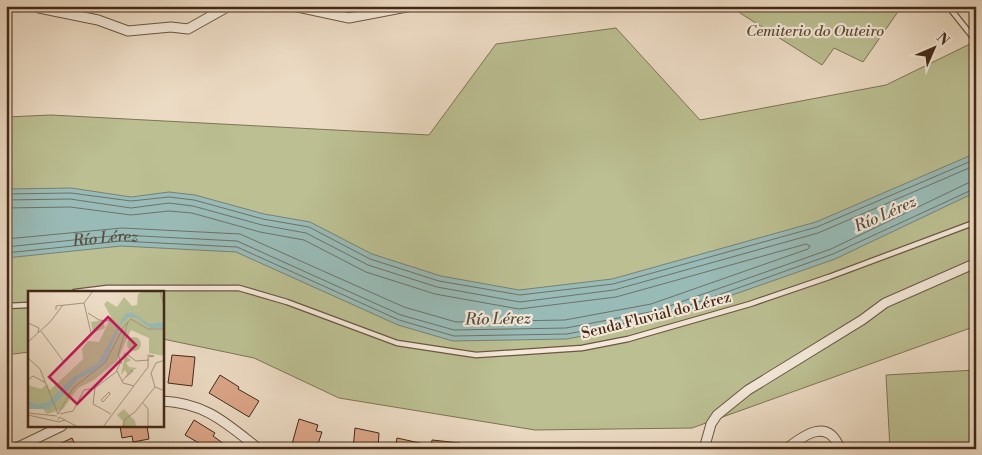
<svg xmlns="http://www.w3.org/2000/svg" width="982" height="455" viewBox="0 0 982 455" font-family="'Libre Bodoni',serif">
	<rect width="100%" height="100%" fill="#ecdbc4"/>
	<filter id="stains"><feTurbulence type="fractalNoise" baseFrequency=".004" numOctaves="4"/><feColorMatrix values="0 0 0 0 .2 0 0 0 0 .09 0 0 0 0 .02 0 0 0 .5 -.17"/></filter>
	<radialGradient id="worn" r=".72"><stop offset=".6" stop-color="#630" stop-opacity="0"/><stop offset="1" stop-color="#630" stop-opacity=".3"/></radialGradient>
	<g fill="#bbbf92" stroke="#7f7454">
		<polygon points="729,6 902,6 863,62 834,48 822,65"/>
		<polygon points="616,28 700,120 886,85 976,41 976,326 692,428 535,430 339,398 254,358 163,339 162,292 29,292 29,352 6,355 6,117 51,115 429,135 496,44"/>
		<polygon points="976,370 976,449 890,449 886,375"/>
	</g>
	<polygon fill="#99bbb7" stroke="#778177" points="976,153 976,192 835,259 658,321 567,339 453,341 398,325 236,252 121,246 6,258 6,189 71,188 131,197 169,192 195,195 264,214 310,222 372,254 441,276 519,290 612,279 816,222"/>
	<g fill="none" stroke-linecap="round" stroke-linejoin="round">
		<g stroke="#6e7267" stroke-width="1">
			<polyline points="6,194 71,193 131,201 169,197 194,200 263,219 309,227 370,259 439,281 520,295 613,284 817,227 976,159"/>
			<polyline points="6,200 70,199 131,208 169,203 193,206 262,225 306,233 368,265 437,287 520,302 614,290 818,233 976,165"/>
			<polyline points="6,208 70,207 131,215 169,211 192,213 260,232 304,240 366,272 435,294 519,309 616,297 806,244 810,246 808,249 651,304 565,320 456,322 404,307 240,234 122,228 6,239"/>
			<path id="s1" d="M6 247 122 235 237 241 401 315 454 330 566 328 655 311 831 249 970 182H976"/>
			<polyline points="6,253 121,241 237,247 399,320 454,336 567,334 657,317 833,254 976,188"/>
		</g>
	</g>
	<g fill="#dca689" stroke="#432917">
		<polygon points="172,355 195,357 192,386 168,383"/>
		<polygon points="220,375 239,387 238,389 259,401 249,417 209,393"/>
		<polygon points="299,419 318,425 316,431 322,432 317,447 312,445 311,449 307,449 292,444"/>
		<polygon points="194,420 215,433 213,436 231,449 209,449 185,435"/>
		<polygon points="120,426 147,426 149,439 133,442 132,436 122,438"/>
		<polygon points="355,428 379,433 378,449 353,449"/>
		<polygon points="72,438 77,449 49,449"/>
		<polygon points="397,438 429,445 429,449 395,449"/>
		<polygon points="432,440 460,443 460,449 431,449"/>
	</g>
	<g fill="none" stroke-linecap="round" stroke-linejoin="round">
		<defs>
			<g id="lane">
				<polyline points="948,6 972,36 976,46"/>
				<polyline points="75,292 107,288 239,288 287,302 397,343 476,355 582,348 628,339 750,304 829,277 976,222"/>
				<polyline points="6,306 29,305"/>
			</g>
			<g id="street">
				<polyline points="293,6 349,18 412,6"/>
				<polyline points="39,8 98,20 128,31 171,27 188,29 229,6"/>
				<path d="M162 401C206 403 226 423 259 449"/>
				<polyline points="14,449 62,426"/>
				<polyline points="704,449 711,424 717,415 748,390 862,320 885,303 976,263"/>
				<path d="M786 449C804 435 828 417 840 449"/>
			</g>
		</defs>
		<use href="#lane" stroke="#6d5642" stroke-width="7"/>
		<use href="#street" stroke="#6d5642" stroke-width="11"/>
		<use href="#lane" stroke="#f3e8d9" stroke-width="4.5"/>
		<use href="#street" stroke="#f3e8d9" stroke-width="9"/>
	</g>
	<g text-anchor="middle" stroke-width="4.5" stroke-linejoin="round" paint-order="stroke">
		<g font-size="15" font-style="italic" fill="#614e36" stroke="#f3e8d9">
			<text x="815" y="36">Cemiterio do Outeiro</text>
		</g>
		<g font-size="15" fill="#432917" stroke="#f3e8d9">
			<text transform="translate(656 315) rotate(-14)" y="5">Senda Fluvial do Lérez</text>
		</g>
		<g font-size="16" font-style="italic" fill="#584e3f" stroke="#f3e8d9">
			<text transform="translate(885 213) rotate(-24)" y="6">Río Lérez</text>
			<text dy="6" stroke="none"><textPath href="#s1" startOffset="100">Río Lérez</textPath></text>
			<text transform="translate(498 318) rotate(-1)" y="6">Río Lérez</text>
		</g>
	</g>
	<g transform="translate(28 291)">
		<rect width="136" height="136" fill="#ecdbc4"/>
		<path d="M116 0H136V65L121 62V47L103 39 89 70 66 89 50 97 35 118 19 123 11 113 0 109V94L13 98 19 93 22 99 55 68 54 58 60 50 71 51 83 26 76 13 79 10 89 16 96 6 104 15 109 14 110 3ZM75 29 77 37 65 42 63 31ZM99 53a7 7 0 1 1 14 0a7 7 0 1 1-14 0ZM97 64 103 69 98 72 101 76 109 77 99 83 97 79 93 84ZM96 118 107 130 108 135 94 136 95 130 89 124Z" fill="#bbbf92"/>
		<path d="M104 21 121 33 136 31V37H122L109 27 100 26 92 35 76 72 65 81 51 87 22 118H0V109L11 113 20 111 45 86 70 72 97 23Z" fill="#99bbb7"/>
		<path fill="none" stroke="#a8947f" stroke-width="1" d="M132 0 137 19M28 19V15L56 12 65 0M60 22 71 29 83 30M103 28 120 38H136M0 32 11 37 10 42M13 40 36 71M0 51 22 31 35 14M0 67 12 78 30 123M137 69 128 72 123 82 127 96 137 100M94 73 90 64 100 31M89 80 95 92 106 95M24 84 63 42 56 12M0 89 5 85 18 92M94 90 104 79 105 80 98 86M67 97 65 113 83 123M81 101 82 103 75 111 73 109ZM115 112 120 118V136M0 122 29 125M30 123 45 97 77 72 96 35 103 28M32 123 45 120 56 99 67 97 88 81 97 62 108 70 121 69M0 124 31 131 37 129M30 129 31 126 50 136M75 136 120 76V64L126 65 121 66M95 136 97 128 107 121 127 96"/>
		<path fill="#c2185b" fill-opacity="0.15" stroke="#c2185b" stroke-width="2.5" d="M80 26 108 54 49 113 21 86Z"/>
		<rect width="136" height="136" fill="none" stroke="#432917" stroke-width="2.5"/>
	</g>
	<rect width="982" height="455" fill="none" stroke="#ecdbc4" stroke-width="25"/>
	<rect x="8" y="8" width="967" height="440" fill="none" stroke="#432917" stroke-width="2.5"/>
	<rect x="12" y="12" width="957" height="430" fill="none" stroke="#432917"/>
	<g transform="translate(934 48) rotate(45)" stroke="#f3e8d9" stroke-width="4" paint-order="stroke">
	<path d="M0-4L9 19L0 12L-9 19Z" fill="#432917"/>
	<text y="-8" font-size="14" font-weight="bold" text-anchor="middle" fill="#432917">N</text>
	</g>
	<rect width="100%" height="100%" filter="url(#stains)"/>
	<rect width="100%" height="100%" fill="url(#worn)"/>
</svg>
